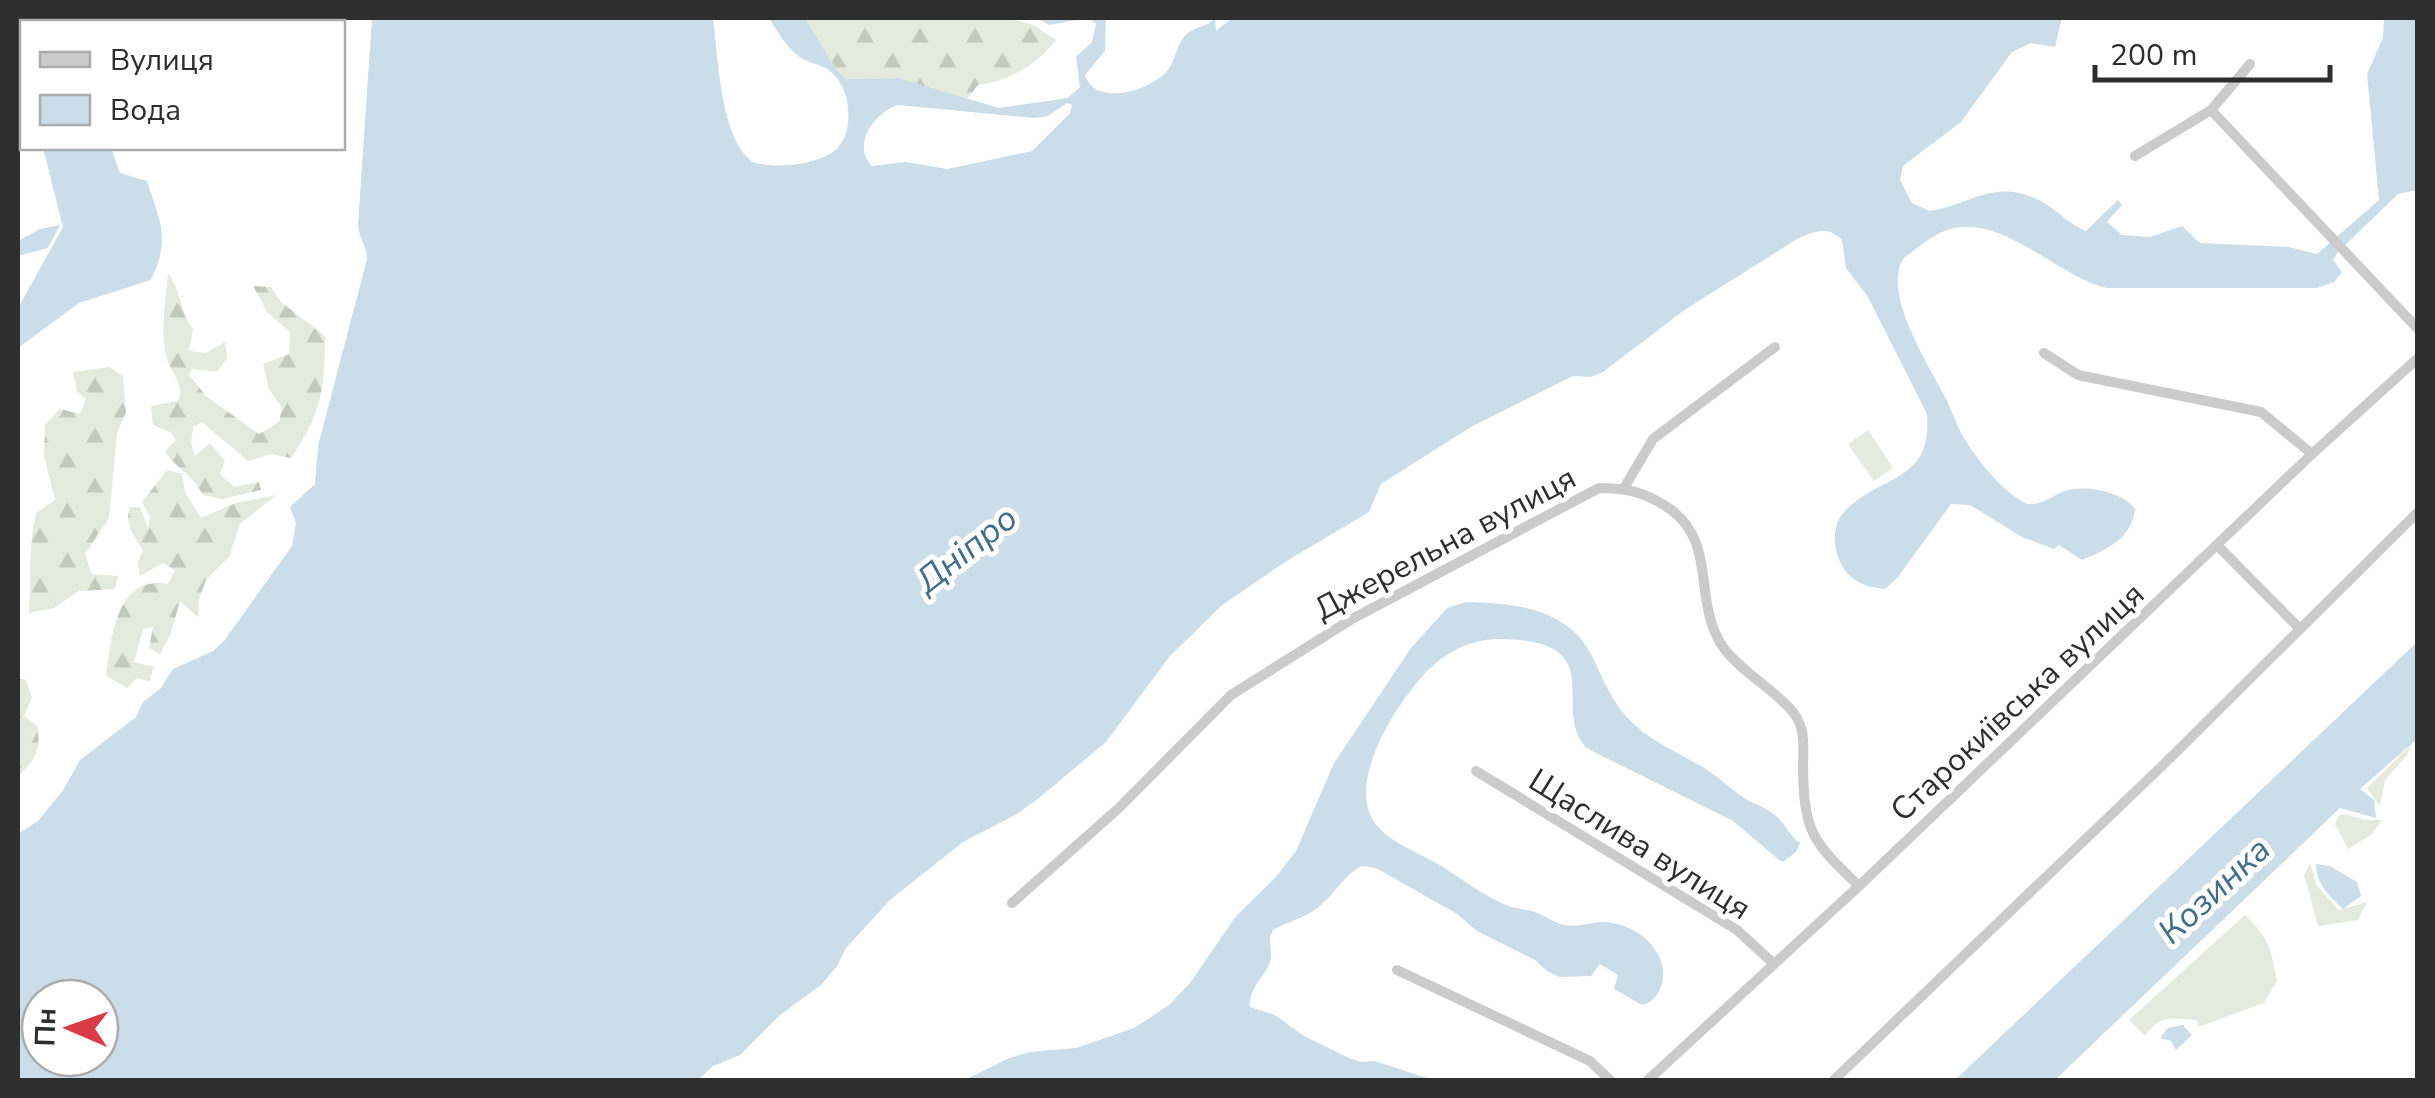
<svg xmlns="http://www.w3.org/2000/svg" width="2435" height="1098" viewBox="0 0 2435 1098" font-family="'Nunito Sans',sans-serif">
	<defs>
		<pattern id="forest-firs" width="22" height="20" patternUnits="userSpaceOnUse" patternTransform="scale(2.5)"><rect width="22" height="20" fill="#e4eadd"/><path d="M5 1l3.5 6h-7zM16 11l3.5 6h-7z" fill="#c4c9be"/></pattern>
	</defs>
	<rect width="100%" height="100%" fill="#fff"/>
	<g fill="#e4eadd">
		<polygon points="1868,430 1893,468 1874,481 1848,444"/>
		<polygon points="2412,744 2407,755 2385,780 2380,806 2367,788"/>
		<polygon points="2345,814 2365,820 2382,820 2371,835 2348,849 2335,824 2339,815"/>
		<polygon points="2310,863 2317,886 2339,910 2367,902 2358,920 2318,926 2304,875"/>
		<path d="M2245 915C2269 938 2271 949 2277 981L2264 1003 2198 1027 2197 1020C2170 1019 2162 1013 2145 1036L2129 1020Z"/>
	</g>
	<g fill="url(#forest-firs)">
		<path d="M805 18H1008L1033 25 1056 40C1036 65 1010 81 978 85L968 98 940 92 898 78 846 79 836 69Z"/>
		<path d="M168 273C183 295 179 311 193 329L189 351 206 353 225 342 227 358 217 372 192 369 189 375 207 397 259 434 279 422 282 408 269 389 263 364 289 354 290 332 267 312 253 286 271 287 281 302 325 336C325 389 321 415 291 458L271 454 248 461 202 422 193 427 191 443 195 456 210 443 225 461 220 474 234 487 259 482 261 490 222 499 203 495C193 475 177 470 165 451L176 440 172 433 153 425 151 406 178 401C185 382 170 373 166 356 160 330 166 300 168 273Z"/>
		<path d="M109 367 123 376 126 412 117 433 109 518 85 554 92 574 118 576 115 589 79 591 54 608 29 613C31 579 28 546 36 513L55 500 44 456 45 425 60 409 80 414 86 399 77 392 73 372Z"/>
		<path d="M167 470 182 474 185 492 201 518 236 503 276 495 240 524 229 557 206 580 199 599 198 617 180 601 171 633 160 654 149 648 153 627 143 629 134 662 154 667 149 681 137 678 127 688 106 676C111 639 116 574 168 584L175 570 163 563 140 576 138 562 143 550C134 536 124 524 130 507H140L148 528 150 517 142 502Z"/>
		<path d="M18 678 26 680 32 698 24 716 37 726C42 750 34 760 18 777Z"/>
	</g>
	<g fill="#cadde9" fill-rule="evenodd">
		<polygon points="18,18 80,18 80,22 22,22 22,62 18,42"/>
		<path d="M372 18H713C718 56 720 139 753 162 774 169 811 165 830 154 856 139 853 90 831 72 821 63 807 64 797 55 785 45 777 31 769 18H805L836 69 846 79 898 78 999 108 1068 98 1080 87 1076 57 1092 42 1096 24 1088 18 1049 25 1037 18H1106L1105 51 1085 75C1095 107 1148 91 1165 73 1177 62 1175 43 1188 33 1197 26 1207 27 1215 18L1216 31 1232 18H2062L2055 47 2031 43 2012 52 1961 122 1903 166 1900 180 1912 203 1929 211C1972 205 1992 178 2039 200 2056 208 2069 225 2086 231L2118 200 2122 205 2107 222 2122 235 2150 237 2182 226 2200 243 2289 247 2317 254 2379 200 2367 74 2383 38 2384 18H2417V190L2398 194 2338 252 2333 260 2342 272 2334 282 2317 288H2107C2058 278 1997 207 1942 232 1929 238 1916 249 1904 258 1880 293 1931 368 1947 401 1954 415 1958 430 1967 443 1981 464 2004 493 2027 504 2045 505 2050 496 2065 491 2085 484 2124 492 2135 509 2132 538 2107 550 2082 560L2059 545 2054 549 2022 537 1970 505 1951 504 1898 577 1885 589C1876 588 1863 586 1855 580 1835 567 1827 531 1844 512 1879 474 1933 484 1927 414L1868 297 1846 268 1842 240C1828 225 1814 232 1797 239L1683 311 1603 372 1591 377 1573 376 1471 427 1381 484 1369 512 1285 562 1221 606 1170 656 1106 742 1039 798 1017 814 963 842 890 900 846 948 837 966 821 985 780 1015 740 1055 713 1066 698 1080H18V834L38 821 64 789 80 760 136 717 143 702 161 688 173 669 213 651 224 641 292 546 296 523 290 507 315 484 318 446 367 259C367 247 359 238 358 225ZM1067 103 1072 105 1070 113 1032 151 947 169 906 162 872 166C851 145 875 112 898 105L1034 118 1048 116ZM40 998H100V1058H40Z"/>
		<path d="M43 148H111L120 173 147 181C160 223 171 238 151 280L79 303 18 348V308L63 227Z"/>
		<polygon points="60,225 48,248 18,256 18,241 40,229"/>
		<path d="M1466 602C1515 603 1568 608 1592 656 1604 681 1614 707 1636 726 1656 744 1679 753 1701 766 1718 776 1735 793 1749 801 1758 805 1768 809 1775 815 1785 823 1789 835 1800 843L1796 852 1783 862 1779 860 1733 821 1588 749C1547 711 1616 640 1500 639 1465 639 1437 657 1416 684 1391 714 1343 790 1379 828 1395 845 1422 854 1443 867 1464 881 1485 896 1508 906 1518 909 1528 909 1537 913 1547 917 1555 923 1565 925 1578 928 1590 922 1603 922 1629 922 1660 942 1663 970 1664 986 1657 1002 1642 1005L1614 989 1618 975 1600 964 1591 976 1559 977 1547 971 1535 960 1477 931 1457 914 1376 868 1362 866C1343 875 1333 897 1316 909 1302 919 1287 922 1273 930 1266 942 1274 950 1270 962 1264 978 1248 989 1250 1007L1275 1015 1304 1036 1349 1058 1361 1062 1375 1061 1433 1080H965L1009 1058 1030 1052 1076 1048 1134 1028 1169 1005 1190 983 1236 916 1275 878 1296 851 1334 763 1411 648 1447 608Z"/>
		<polygon points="2417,642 2417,739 2360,789 2374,800 2376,818 2340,808 2055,1080 1955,1080"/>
		<path d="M2316 864 2330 866 2357 882 2361 896 2343 909C2329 896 2316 884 2316 864Z"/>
		<polygon points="2183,1025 2192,1035 2176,1050 2171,1041 2160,1038 2168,1028"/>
	</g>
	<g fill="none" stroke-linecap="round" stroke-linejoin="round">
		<g stroke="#cbcbcb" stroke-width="10">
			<polyline points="2250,64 2211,110 2418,329"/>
			<polyline points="2135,156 2211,110"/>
			<polyline points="2044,353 2078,375 2261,412 2312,454"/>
			<polyline points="1624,488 1653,439 1775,347"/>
			<polyline points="2218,546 2297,626"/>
			<polyline points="1476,771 1737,930 1774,964"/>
			<path d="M1012 903 1120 807 1231 695 1352 619 1599 488C1628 488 1645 492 1670 509 1718 543 1692 602 1723 647 1741 673 1790 699 1799 722 1805 735 1803 753 1803 768 1804 833 1813 842 1859 886"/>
			<polyline points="1397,970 1590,1061 1610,1080"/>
			<polyline points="1648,1080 1859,886 2312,454 2418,358"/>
			<polyline points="1834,1080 2162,766 2418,512"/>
		</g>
	</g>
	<g text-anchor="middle" stroke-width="10" stroke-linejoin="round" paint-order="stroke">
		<g font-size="32" fill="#2e2e2e" stroke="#fff">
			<text transform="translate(1445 543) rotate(-28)" y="11">Джерельна вулиця</text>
			<text transform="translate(2017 702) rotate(-43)" y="11">Старокиївська вулиця</text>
			<text transform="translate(1640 844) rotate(32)" y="11">Щаслива вулиця</text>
		</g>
		<g font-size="35" font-style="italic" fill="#426e8a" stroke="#fff">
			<text transform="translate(966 549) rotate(-38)" y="12">Дніпро</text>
			<text transform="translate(2214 890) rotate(-43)" y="12">Козинка</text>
		</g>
	</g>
	<rect width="2435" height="1098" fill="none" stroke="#2e2e2e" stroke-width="40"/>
	<rect x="20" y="20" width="325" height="130" fill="#ffffff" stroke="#ababab" stroke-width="2.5"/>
	<rect x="40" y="52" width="50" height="15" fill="#cbcbcb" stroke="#ababab" stroke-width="2.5"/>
	<text x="110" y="70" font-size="30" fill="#2e2e2e">Вулиця</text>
	<rect x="40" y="95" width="50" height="30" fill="#cadde9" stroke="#ababab" stroke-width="2.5"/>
	<text x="110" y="120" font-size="30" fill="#2e2e2e">Вода</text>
	<g transform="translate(70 1028) rotate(272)"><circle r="48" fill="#ffffff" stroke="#ababab" stroke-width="2.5"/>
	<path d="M0-8L18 38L0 25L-18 38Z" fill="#d93c47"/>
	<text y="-15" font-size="28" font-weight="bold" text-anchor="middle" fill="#2e2e2e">Пн</text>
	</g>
	<path d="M2095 65v15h235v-15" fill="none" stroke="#2e2e2e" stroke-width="5"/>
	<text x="2110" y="65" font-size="30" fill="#2e2e2e" stroke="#ffffff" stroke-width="8" paint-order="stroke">200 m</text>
</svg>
